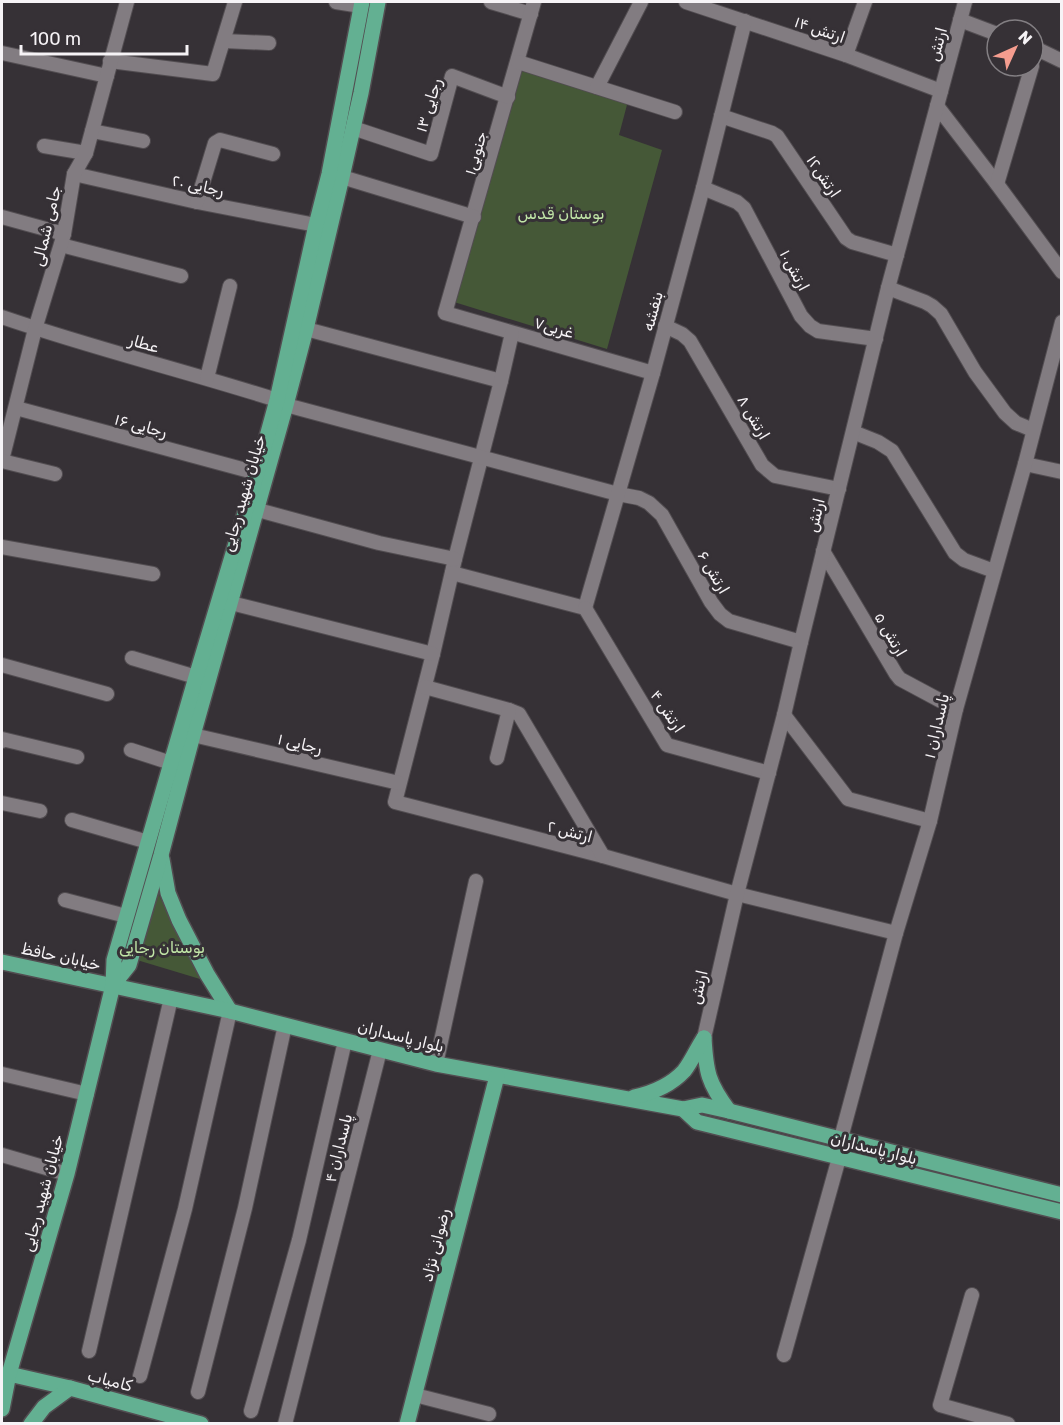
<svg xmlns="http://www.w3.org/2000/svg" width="1063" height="1425" viewBox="0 0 1063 1425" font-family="Rubik,'Noto Naskh Arabic',sans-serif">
	<rect width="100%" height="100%" fill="#363136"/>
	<g fill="#455837">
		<polygon points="520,62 628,101 619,135 662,150 607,349 454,302"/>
		<polygon points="156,889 200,979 137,960"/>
	</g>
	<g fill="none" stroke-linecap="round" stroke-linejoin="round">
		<defs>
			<g id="minor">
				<polyline points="336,2 361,6"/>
				<polyline points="491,2 531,14"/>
				<polyline points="534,2 445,313 653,373"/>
				<polyline points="686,2 846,55 941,91"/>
				<polyline points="960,20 997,34"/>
				<polyline points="224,41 269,43"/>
				<polyline points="1033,47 1062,61"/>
				<polyline points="2,53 107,76"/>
				<polyline points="846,55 865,2"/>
				<polyline points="110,61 213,74 235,2"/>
				<polyline points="518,62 675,112"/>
				<polyline points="597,87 641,2"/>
				<polyline points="937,106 997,184 1062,272"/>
				<polyline points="721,116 772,133 777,136 846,238 852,242 897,255"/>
				<polyline points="353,128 431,154 452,76 508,97"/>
				<polyline points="92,131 143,141"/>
				<polyline points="44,146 86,153"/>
				<polyline points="74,174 197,202 316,225"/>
				<polyline points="342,177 474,217"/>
				<polyline points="997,184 1032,66"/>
				<polyline points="703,188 737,202 744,208 801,316 810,326 818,331 876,339"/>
				<polyline points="197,202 215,143 220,140 273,154"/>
				<polyline points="2,217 64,234"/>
				<polyline points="61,245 181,276"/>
				<polyline points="888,288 925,302 932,306 941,314 975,372 1005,413 1016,423 1033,430"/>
				<path d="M2 317C92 348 186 371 277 400"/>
				<polyline points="665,326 682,334 690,341 762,465 775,476 839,489"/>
				<polyline points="306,329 501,381"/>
				<polyline points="512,333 501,381 455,559 433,654 395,802 603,856 737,894 896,933"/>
				<polyline points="207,378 230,286"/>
				<polyline points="286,405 618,494 639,498 649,503 662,515 711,602 720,614 729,621 801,642"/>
				<polyline points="16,408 257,473"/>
				<polyline points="853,432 878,442 892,451 955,553 964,560 994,571"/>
				<polyline points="2,460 35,329 64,234 74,174 86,153 127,2"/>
				<polyline points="2,461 55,474"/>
				<polyline points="1025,464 1062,472"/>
				<polyline points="258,510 379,543 455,559"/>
				<polyline points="2,547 153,574"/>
				<polyline points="823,551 896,674 900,679 956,709"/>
				<polyline points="452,573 585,608"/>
				<polyline points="231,603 433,654"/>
				<polyline points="585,608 653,373 703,188 745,21"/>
				<polyline points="585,608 667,745 769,773"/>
				<polyline points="132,658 196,677"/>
				<polyline points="2,665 107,694"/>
				<polyline points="425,687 509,710 519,714 603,856"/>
				<polyline points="784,715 848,799 930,821"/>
				<polyline points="193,735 399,783"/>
				<polyline points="2,741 2,739 77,757"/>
				<polyline points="131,750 171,763"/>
				<polyline points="497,758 509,710"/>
				<polyline points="2,803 40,811"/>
				<polyline points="72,820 148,842"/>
				<polyline points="65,900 126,916"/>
				<polyline points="704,1038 737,894 784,715 801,642 888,288 965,2"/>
				<polyline points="436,1064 476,881"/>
				<polyline points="2,1074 87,1094"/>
				<polyline points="841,1138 896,933 930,821 956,709 1025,464 1062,322"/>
				<polyline points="2,1155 67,1174"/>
				<polyline points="972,1295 940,1405 1008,1424"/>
				<polyline points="89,1351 171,998"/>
				<polyline points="784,1355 839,1158"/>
				<polyline points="140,1376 185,1209 230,1011"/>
				<polyline points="198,1392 245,1208 285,1025"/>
				<polyline points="415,1395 489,1414"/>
				<polyline points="251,1411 299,1240 345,1041"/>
				<polyline points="285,1424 380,1050"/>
			</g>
			<g id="major">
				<polyline points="162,859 168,893 179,920 207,974 230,1011"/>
				<polyline points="2,962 230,1011 436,1064 683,1109 702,1105 729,1111 1062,1195"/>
				<polyline points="113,985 129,965 161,855 193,735 286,405 306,329 342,177 361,93 378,2"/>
				<path d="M704 1038C706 1072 708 1083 729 1111"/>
				<path d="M634 1097C652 1093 671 1085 684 1071 692 1061 697 1048 704 1038"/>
				<polyline points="683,1109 697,1122 1062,1212"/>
				<polyline points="9,1374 70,1388 201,1424"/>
				<polyline points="2,1409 9,1374 67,1174 113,985 114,960 196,677 257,473 277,400 316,225 329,174 362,2"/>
				<polyline points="31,1424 44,1407 70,1388"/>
				<polyline points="407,1424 497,1076"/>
			</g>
		</defs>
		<use href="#minor" stroke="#524d51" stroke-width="16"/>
		<use href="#major" stroke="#524d51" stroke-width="18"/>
		<use href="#minor" stroke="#827c81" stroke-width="14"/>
		<use href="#major" stroke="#63b092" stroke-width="15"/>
	</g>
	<g text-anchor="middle" stroke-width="6" stroke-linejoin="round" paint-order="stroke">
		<g font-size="16" fill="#f6f3f6" stroke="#363136">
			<text transform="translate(820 29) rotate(19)" y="6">ارتش ۱۴</text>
			<text transform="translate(937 44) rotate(-75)" y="6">ارتش</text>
			<text transform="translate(428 105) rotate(-73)" y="6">رجایی ۱۳</text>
			<text transform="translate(475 153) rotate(-74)" y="6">جنوبی۱</text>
			<text transform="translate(824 176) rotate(56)" y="6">ارتش۱۲</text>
			<text transform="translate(198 185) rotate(12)" y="6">رجایی ۲۰</text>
			<text transform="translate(46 226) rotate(-77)" y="6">جامی شمالی</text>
			<text transform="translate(795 270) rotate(62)" y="6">ارتش۱۰</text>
			<text transform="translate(652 311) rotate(-75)" y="6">بنفشه</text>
			<text transform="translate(554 327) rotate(16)" y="6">غربی۷</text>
			<text transform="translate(144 343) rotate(16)" y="6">عطار</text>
			<text transform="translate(754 417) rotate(60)" y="6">ارتش ۸</text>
			<text transform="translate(141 425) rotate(15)" y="6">رجایی ۱۶</text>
			<text transform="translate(243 493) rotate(-74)" y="6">خیابان شهید رجایی</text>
			<text transform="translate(815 515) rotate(-76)" y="6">ارتش</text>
			<text transform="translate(714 572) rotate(60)" y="6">ارتش ۶</text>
			<text transform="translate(891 634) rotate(60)" y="6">ارتش ۵</text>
			<text transform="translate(668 711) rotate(56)" y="6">ارتش ۴</text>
			<text transform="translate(936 726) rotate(-77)" y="6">پاسداران ۱</text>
			<text transform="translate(300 743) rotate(13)" y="6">رجایی ۱</text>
			<text transform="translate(570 831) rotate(15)" y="6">ارتش ۲</text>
			<text transform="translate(61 956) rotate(12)" y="6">خیابان حافظ</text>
			<text transform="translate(698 987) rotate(-77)" y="6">ارتش</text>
			<text transform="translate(401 1036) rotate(14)" y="6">بلوار پاسداران</text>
			<text transform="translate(338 1148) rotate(-76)" y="6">پاسداران ۴</text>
			<text transform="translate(874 1148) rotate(14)" y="6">بلوار پاسداران</text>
			<text transform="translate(42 1193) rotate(-75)" y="6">خیابان شهید رجایی</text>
			<text transform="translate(435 1245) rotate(-76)" y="6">رضوانی نژاد</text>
			<text transform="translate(110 1380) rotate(15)" y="6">کامیاب</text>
		</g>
		<g font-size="16" fill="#c1e6a7" stroke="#363136">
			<text x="561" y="219">بوستان قدس</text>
			<text x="162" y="953">بوستان رجایی</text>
		</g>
	</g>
	<rect width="1063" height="1425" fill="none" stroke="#f6f3f6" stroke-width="6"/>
	<g transform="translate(1015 48) rotate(45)"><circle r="28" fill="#363136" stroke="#837f83" stroke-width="1.5"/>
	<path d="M0-4.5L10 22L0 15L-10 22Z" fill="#f59d8f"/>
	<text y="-9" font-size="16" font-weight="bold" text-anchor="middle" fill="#f6f3f6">N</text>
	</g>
	<path d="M21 45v9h166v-9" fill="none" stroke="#f6f3f6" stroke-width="3"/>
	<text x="30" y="45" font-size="18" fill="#f6f3f6" stroke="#363136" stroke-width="4.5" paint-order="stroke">100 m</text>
</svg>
